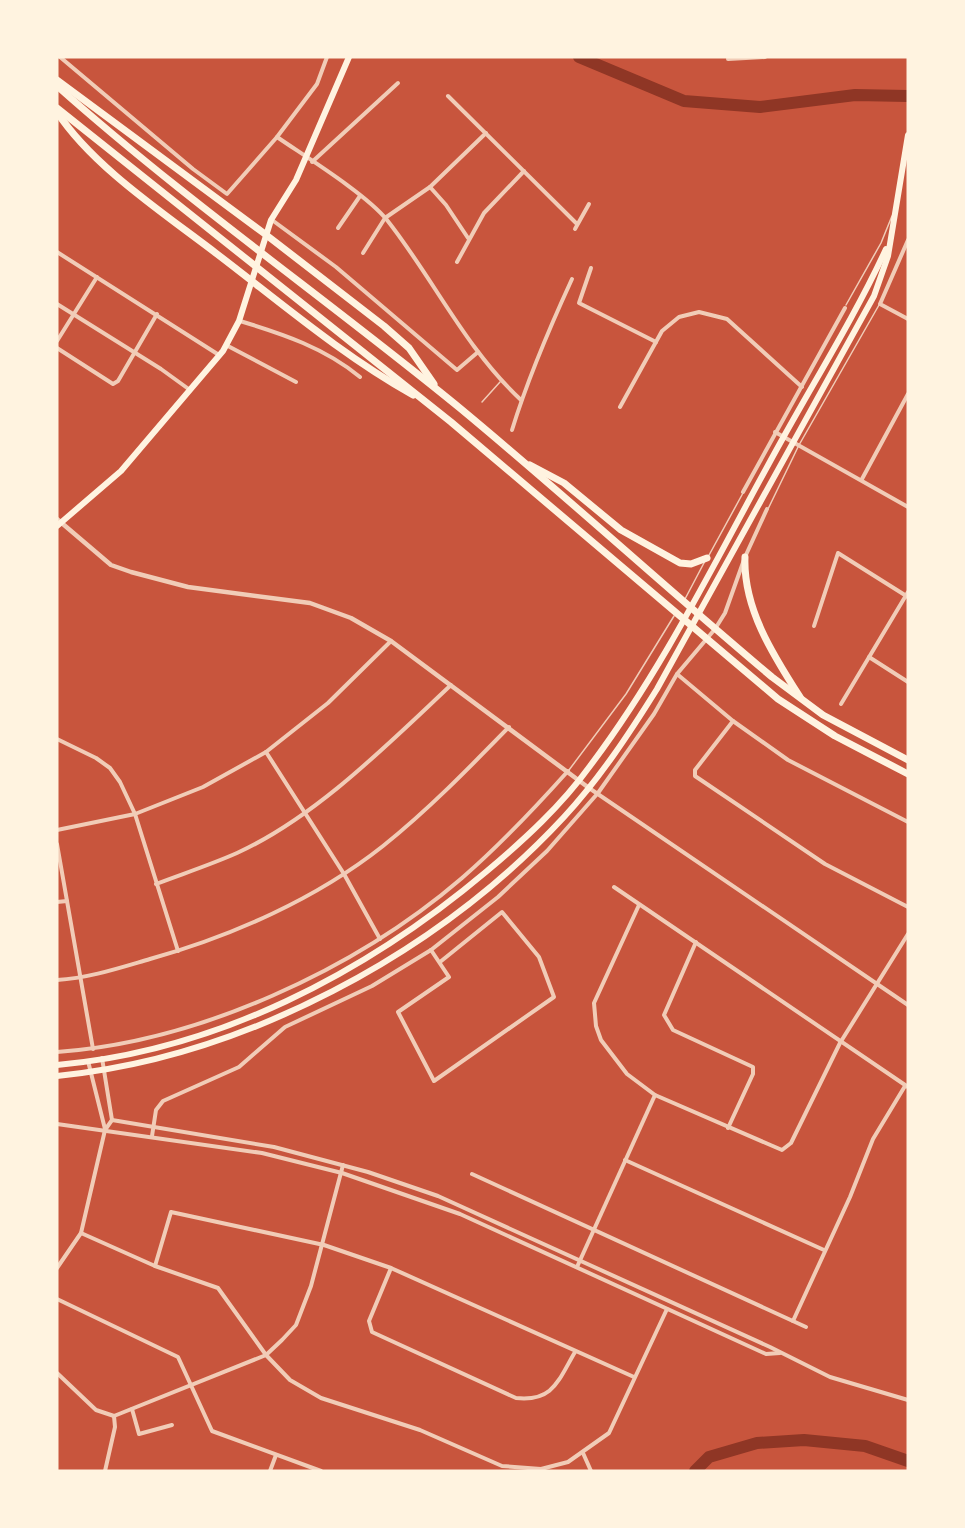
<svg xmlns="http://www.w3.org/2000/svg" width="965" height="1528" viewBox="0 0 965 1528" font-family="'PT Sans Narrow',sans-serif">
	<rect width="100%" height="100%" fill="#c8553d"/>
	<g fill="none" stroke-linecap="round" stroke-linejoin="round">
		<g stroke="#8f3625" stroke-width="12">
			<polyline points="579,57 684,101 760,107 855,95 908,96"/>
			<polyline points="695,1471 709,1457 757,1443 804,1440 865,1446 908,1461"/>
		</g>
		<g stroke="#f1ccb7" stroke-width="1.5">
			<polyline points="846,305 881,243 892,216"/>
			<polyline points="482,402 500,382"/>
			<polyline points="768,509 799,445 879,305"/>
			<polyline points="708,557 743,493"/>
			<polyline points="685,599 705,561"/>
			<polyline points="569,770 626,694 674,616"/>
		</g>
		<g stroke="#f1ccb7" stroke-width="4">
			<polyline points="60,57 193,169 227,194 277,137 317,84 327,57"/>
			<polyline points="728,59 765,57"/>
			<polyline points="448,96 576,223"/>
			<path d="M277 137C306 157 366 194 387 220 433 278 465 348 521 400"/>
			<polyline points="312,162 398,83"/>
			<polyline points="430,187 446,205 468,238"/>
			<polyline points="272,220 336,267 457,370 478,352"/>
			<polyline points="338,228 360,196"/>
			<polyline points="575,229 589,204"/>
			<polyline points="908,240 880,304 908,319"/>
			<polyline points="57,252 219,355"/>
			<polyline points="363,253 385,218 430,187 486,133"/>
			<polyline points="457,262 484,213 524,171"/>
			<polyline points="591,268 579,303 656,342"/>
			<polyline points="57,304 161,369 190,390"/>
			<path d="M240 321C283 334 325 348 360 377"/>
			<polyline points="57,341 97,277"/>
			<polyline points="226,345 296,382"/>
			<polyline points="57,348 113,384 118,381 157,314"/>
			<polyline points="620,407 662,331 679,317 699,312 727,319 802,387"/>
			<path d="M512 430C528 378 549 329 572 279"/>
			<polyline points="775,432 908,507"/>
			<polyline points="862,479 908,394"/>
			<polyline points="743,492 845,308"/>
			<polyline points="814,626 838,553 908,597"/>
			<polyline points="869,657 908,682"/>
			<polyline points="677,674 733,721 788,760 908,822"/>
			<polyline points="841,704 908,592"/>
			<polyline points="733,721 695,770 695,776 825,864 908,907"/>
			<polyline points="57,739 96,758 110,768 120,782 135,814 178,951"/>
			<polyline points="266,752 344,874 380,939"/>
			<polyline points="589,788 908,1005"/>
			<polyline points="57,830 135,814 203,787 266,752 328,703 391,641"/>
			<polyline points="57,844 93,1049"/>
			<path d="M156 884C182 874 210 865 237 853 316 817 388 744 451 685"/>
			<polyline points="614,887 908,1087"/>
			<polyline points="57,902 67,901"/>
			<polyline points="639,905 594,1003 596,1026 601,1040 627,1074 655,1095 782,1150 791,1143 840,1043 908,934"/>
			<polyline points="696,942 664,1015 673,1030 753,1067 753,1074 728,1128"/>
			<polyline points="431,950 449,977 398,1012 434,1081 554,997 539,957 502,912 440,962"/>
			<path d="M57 980C89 978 119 968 150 959 232 936 316 899 383 846 428 810 469 768 509 727"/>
			<path d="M57 1052C198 1042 355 970 462 878 500 845 534 809 568 771"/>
			<polyline points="88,1061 105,1129"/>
			<polyline points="112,1120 274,1147 368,1172 438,1196 770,1347 830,1377 908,1400"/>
			<polyline points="57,1124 262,1153 342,1173 460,1214 766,1354 780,1353"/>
			<polyline points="152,1136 156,1110 163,1101 239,1067 285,1027 372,986 431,950 498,897 547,851 598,793 654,714 677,674 715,629 725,613 745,557 767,509"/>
			<polyline points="625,1160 824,1250"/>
			<polyline points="472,1174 806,1327"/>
			<polyline points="81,1233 155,1266 218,1288 266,1355 290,1380 321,1398 420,1430 502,1466 541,1469 568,1462 609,1433 667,1309"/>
			<polyline points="155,1266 171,1212 324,1245 391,1268 634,1377"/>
			<polyline points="577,1267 655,1095"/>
			<polyline points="57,1268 81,1233 105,1130 112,1120 102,1058"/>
			<path d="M391 1268 369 1321 372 1332 516 1398C553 1402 558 1381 575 1352"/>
			<polyline points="57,1299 178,1357 212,1431 321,1471"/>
			<polyline points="793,1321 850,1197 873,1139 905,1086"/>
			<polyline points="57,1373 96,1410 114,1416 266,1355 282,1340 296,1325 311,1286 343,1165"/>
			<polyline points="132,1409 139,1434 172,1425"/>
			<polyline points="583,1453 591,1471"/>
			<polyline points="105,1471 115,1427 114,1416"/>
			<polyline points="270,1471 276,1455"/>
		</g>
		<polyline stroke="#f1ccb7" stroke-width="4.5" points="57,519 111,565 131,572 188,587 310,603 351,618 391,641 589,788"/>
		<g stroke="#fff3e0" stroke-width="6">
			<polyline points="57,526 121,471 223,351 239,321 271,220 296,180 349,57"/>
			<path d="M57 1065C217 1051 366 973 487 871 525 839 561 806 590 766 667 664 721 549 783 438 818 375 856 314 886 249"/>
			<path d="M57 1076C243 1058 437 954 564 817 600 778 629 734 657 689L874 296 888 256 908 135"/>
		</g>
		<g stroke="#fff3e0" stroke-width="7">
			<polyline points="57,80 265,234 384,326 409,348 434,384"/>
			<path d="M57 86C186 201 328 300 461 409 566 496 667 589 772 677L823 715 908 760"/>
			<polyline points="57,108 451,422 778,699 835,736 908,774"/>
			<path d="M57 112C93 167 165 214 217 254 280 302 343 356 413 395"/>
			<polyline points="530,465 564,483 621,530 680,563 691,564 707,558"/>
			<path d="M745 557C743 608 773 655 800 697"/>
		</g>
	</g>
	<rect width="965" height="1528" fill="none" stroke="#fff3e0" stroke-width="117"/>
</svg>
